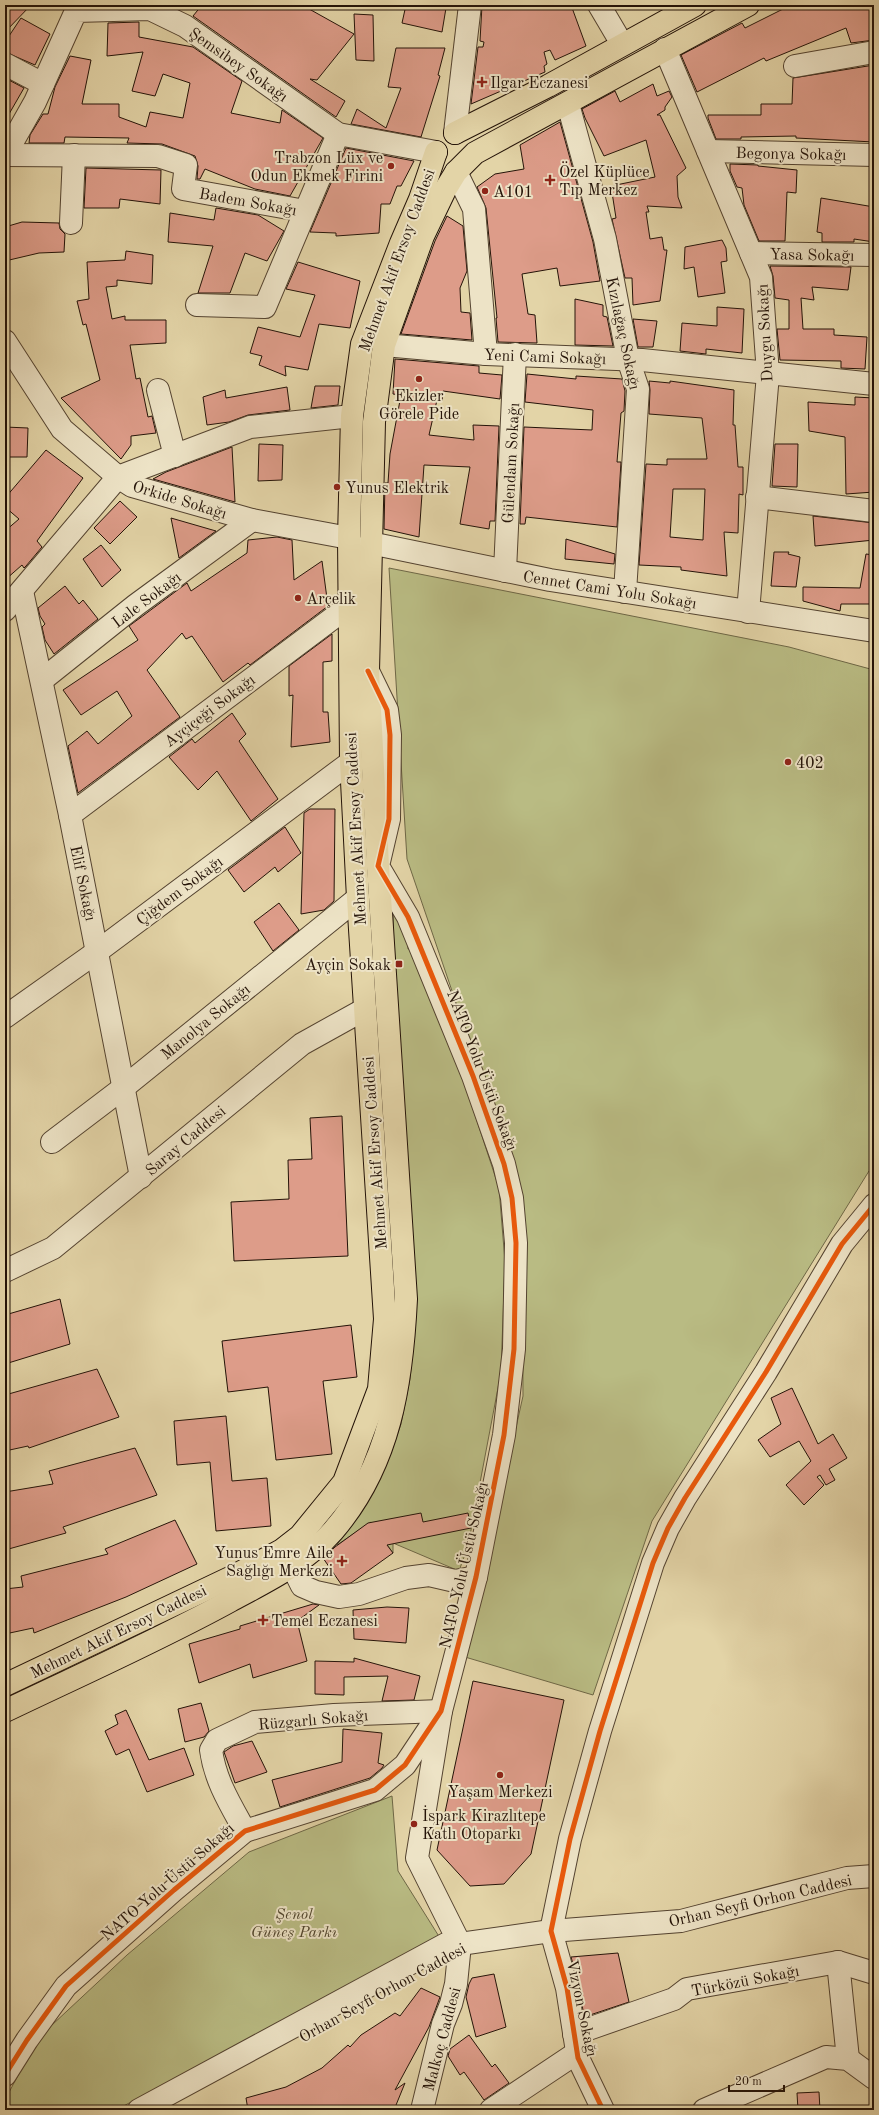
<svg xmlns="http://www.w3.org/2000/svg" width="879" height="2115" viewBox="0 0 879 2115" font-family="'Old Standard TT',serif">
	<rect width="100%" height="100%" fill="#e3d4a7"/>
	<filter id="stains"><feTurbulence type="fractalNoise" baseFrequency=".005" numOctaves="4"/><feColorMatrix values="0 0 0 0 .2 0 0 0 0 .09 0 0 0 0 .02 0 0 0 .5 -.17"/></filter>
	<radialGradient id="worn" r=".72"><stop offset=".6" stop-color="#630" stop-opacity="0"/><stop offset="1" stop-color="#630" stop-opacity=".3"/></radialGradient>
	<g fill="#b9bb83" stroke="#6e6746">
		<polygon points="389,568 789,647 874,670 874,1168 869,1171 652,1521 593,1695 465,1657 523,1396 522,1196 407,859"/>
		<polygon points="398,913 407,936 408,949 414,951 457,1060 499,1188 505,1262 501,1372 468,1546 459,1571 393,1543 393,1553 371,1522 337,1545 394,1444 401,1424 410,1379 416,1310 393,935 393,915"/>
		<polygon points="392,1796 398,1871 440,1938 116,2110 5,2110 5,2100 37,2039 127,1955 249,1852"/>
	</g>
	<g fill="#dd9c89" stroke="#241308" fill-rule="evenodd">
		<polygon points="5,5 31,5 5,32"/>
		<polygon points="202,5 302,5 354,34 317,80 310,79 345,101 336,117 193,16"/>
		<polygon points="406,5 433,5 446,8 442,32 402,23"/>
		<polygon points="482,5 571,5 586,46 555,60 550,50 544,52 547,64 544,66 545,72 471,104 478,47 483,47 484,42 480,41"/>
		<polygon points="791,5 871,5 874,15 874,40 851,43 846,28 766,61 764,58 697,92 681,55 742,23 745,28"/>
		<polygon points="354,14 373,15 374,61 356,60"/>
		<polygon points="21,18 50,34 35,65 5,52 5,42"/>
		<polygon points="139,22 139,37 193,47 242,81 231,113 280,123 282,110 323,138 290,196 255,189 205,169 200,179 197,179 198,166 195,156 162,144 127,143 129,138 65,137 64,143 29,143 30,135 43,114 48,114 55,87 70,56 91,60 82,104 119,104 119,117 146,127 150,112 183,118 190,83 163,74 155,96 132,91 143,52 107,56 108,23"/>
		<polygon points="396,48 445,48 438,75 440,76 421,137 351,124 357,109 386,128 401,88 388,87"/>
		<polygon points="874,65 874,142 796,138 796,136 741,137 741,139 716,139 708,118 708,115 761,115 761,104 792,104 793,78"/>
		<polygon points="5,78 24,88 5,121"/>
		<polygon points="653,84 657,96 669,91 672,97 665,107 665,110 657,115 660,115 686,168 677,176 678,197 682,208 647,206 649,212 646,212 650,239 662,237 664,250 667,250 660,301 633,305 632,278 625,278 612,219 616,218 611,186 655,177 646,140 604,156 585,118 582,109 615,91 620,102"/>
		<polygon points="560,122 593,242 600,281 560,286 557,268 522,274 528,314 535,315 537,343 498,342 496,318 497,318 486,208 477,187 495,174 524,169 520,145"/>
		<polygon points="346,148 414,161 401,186 397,186 390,204 381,204 379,233 336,236 336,233 310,232"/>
		<polygon points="730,164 758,165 758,166 797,170 796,193 787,192 785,241 759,241 744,205 742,188 737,187 730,171"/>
		<polygon points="86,168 161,170 160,204 120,199 119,208 84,208"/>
		<polygon points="821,198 874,207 874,242 854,239 854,242 822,242 822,233 817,232"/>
		<polygon points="216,208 258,215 284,231 267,261 245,253 230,293 198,293 213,246 168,242 170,213 214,220"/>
		<polygon points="447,216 463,226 467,271 460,288 461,312 470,313 472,340 401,334 435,241"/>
		<polygon points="22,222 59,223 60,229 65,234 64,252 39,253 5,261 5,227"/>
		<polygon points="722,240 726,248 727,261 721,262 725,293 698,297 694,267 684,269 685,247"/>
		<polygon points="126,251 153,255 152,284 117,280 117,286 106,287 112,319 125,316 125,320 166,320 166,343 130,345 136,379 140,378 148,417 152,416 156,433 131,436 131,445 121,459 61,398 100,380 86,324 83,325 77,301 89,299 87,262 125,260"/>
		<polygon points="298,262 360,281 350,328 319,324 308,370 285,366 286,376 259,365 262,356 250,353 258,327 300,337 315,295 286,289"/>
		<polygon points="770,266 851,267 848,290 812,287 814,300 801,298 803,329 834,329 834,335 867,337 865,369 841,368 841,361 780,360 777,329 789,329 789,300 775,298 773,276"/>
		<polygon points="575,299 603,305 603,316 607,317 613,346 575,345"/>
		<polygon points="717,307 744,309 742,353 706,349 706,354 680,351 682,323 717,326"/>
		<polygon points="633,319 657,321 653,347 638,347"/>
		<polygon points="395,359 479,366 479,373 502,375 500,399 443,391 442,401 437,400 429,435 474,440 473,425 499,426 495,521 490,521 489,529 460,524 470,467 424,465 419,537 384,529 385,483 388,483 390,454 401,395 393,394"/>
		<polygon points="527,374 576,379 576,376 622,379 625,391 624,411 621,413 617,462 621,462 617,527 526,517 525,524 520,524 524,427 592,430 593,410 525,402"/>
		<path d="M649 381 670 383V381L734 390 733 425H735L738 467H743V495L739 494 738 533 724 532 727 576 681 570V567L639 565 646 464 667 465V459H707L702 418 649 414 650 390ZM673 489H705L703 540 670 537Z"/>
		<polygon points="315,386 340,386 338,405 311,408"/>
		<polygon points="287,387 290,410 248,415 229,422 207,425 203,397 225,390 226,398"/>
		<polygon points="855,397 874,398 874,492 846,494 845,437 809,431 808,402 855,405"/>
		<polygon points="5,427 28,428 27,457 5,457"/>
		<polygon points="259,444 283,445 282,480 258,481"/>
		<polygon points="775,444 798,444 797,487 772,486"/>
		<polygon points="232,447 235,502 153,479 166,472"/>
		<polygon points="46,450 83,478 37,541 42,547 26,566 24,568 22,565 5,580 5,531 19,519 5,507 5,498"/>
		<polygon points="120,501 137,517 110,544 94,528"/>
		<polygon points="813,516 874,523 874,540 815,546"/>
		<polygon points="171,518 216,531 179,558"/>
		<polygon points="277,537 292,540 294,580 322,561 328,606 250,665 248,663 223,682 192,636 186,639 182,633 147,670 180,717 78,793 68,746 87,731 98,744 132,716 117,691 81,715 63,690 138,640 129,626 144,615 187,583 191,591 247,553 248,540"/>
		<polygon points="566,539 615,554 614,564 565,559"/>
		<polygon points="101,545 121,570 102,587 83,559"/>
		<polygon points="774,552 789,552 788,554 800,557 796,587 771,586"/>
		<polygon points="866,554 874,555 874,604 841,604 840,611 803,601 803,587 860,588"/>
		<polygon points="65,586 79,604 83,600 98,619 54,654 45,640 42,627 45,624 40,616 38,608"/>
		<polygon points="332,634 332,661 323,662 323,712 328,712 330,742 291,747 293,695 289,696 289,666"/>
		<polygon points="232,713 246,734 239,741 278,799 251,821 217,771 198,790 169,757 192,739 195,743"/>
		<polygon points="310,809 335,809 334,901 324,910 301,914 304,813"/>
		<polygon points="285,827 301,853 278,872 275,867 244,892 228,870"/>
		<polygon points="279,903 299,930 273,951 254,922"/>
		<polygon points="342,1116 348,1256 234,1261 231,1202 289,1199 288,1160 312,1159 310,1118"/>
		<polygon points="60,1299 70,1344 5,1364 5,1315"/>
		<polygon points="351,1325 357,1377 323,1381 332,1454 276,1460 268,1387 228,1392 222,1341"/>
		<polygon points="97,1369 119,1417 29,1448 28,1446 5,1451 5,1395"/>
		<polygon points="792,1388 818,1444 833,1434 847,1458 829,1469 835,1480 826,1485 820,1475 817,1477 824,1485 804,1505 786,1485 811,1461 799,1441 770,1457 758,1440 781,1424 771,1398"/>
		<polygon points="226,1416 232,1481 267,1478 271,1526 216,1531 210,1462 177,1465 174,1421"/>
		<polygon points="135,1448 157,1495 63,1527 66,1533 5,1550 5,1492 53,1484 49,1471"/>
		<polygon points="421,1513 423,1522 468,1513 471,1528 387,1545 393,1553 351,1583 341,1584 323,1558 335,1547 368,1523"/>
		<polygon points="175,1520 197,1564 126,1597 34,1633 33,1628 5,1634 5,1589 23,1587 21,1576 108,1554 105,1549"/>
		<polygon points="313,1604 319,1605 297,1621 307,1661 253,1678 250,1664 199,1683 189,1644 240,1629 240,1626"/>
		<polygon points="387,1607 409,1608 406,1643 354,1639 353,1610"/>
		<polygon points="354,1658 420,1676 414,1700 382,1701 388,1676 344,1677 344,1695 315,1694 315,1661 354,1662"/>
		<polygon points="473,1681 564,1700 531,1854 504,1884 470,1886 437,1850"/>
		<polygon points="201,1703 209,1731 204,1737 185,1742 178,1709"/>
		<polygon points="126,1710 149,1760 184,1748 194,1775 147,1792 129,1749 116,1755 105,1731 118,1724 115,1715"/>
		<polygon points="343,1729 382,1733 378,1763 384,1765 382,1768 370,1778 280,1807 272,1780 342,1762"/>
		<polygon points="252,1741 267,1772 235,1783 224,1752 233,1746"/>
		<polygon points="618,1953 629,2002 584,2017 579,1985 571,1957"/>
		<polygon points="494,1974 506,2027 476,2037 466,1997 469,1984 472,1978"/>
		<polygon points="421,1988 440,1997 429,2027 395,2090 405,2083 394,2110 248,2110 246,2098 286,2087 322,2068 348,2045 350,2047 361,2035 395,2013 400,2016"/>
		<polygon points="469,2035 492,2067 495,2064 509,2083 484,2100 464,2072 460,2075 448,2056 450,2049"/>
		<polygon points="819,2092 820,2110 798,2110 797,2093"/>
	</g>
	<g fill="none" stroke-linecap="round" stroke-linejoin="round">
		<defs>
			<g id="minor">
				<polyline points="599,5 622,44"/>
				<polyline points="665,49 761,277 768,374 748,612"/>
				<polyline points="5,64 43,84"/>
				<polyline points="795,66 874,52"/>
				<polyline points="568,104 605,239 628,359 638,389 625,592"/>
				<polyline points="455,133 470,5"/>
				<polyline points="708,151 874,155"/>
				<polyline points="5,155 35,102 76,11 150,9 185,26 338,134 436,152"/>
				<polyline points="5,155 158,156 186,165 183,189 305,211"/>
				<polyline points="456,172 474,209 486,354"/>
				<polyline points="71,223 74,155"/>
				<polyline points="751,253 874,255"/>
				<polyline points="197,305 265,307 338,134"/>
				<polyline points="5,341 62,429 118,477 132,486 252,520 349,538"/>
				<polyline points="384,345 486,354 642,360 874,384"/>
				<polyline points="158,390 175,456"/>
				<polyline points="757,497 874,511"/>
				<polyline points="370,543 550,580 874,631"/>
				<polyline points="505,571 515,354"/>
				<polyline points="22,591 70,815 141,1177"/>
				<polyline points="5,610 118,477 250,427 352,416"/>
				<polyline points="42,680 136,605 252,520"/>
				<polyline points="70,815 349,606"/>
				<polyline points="5,1017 98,951 351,762"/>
				<polyline points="52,1142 123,1088 358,898"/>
				<polyline points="5,1271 53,1248 302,1044 365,1009"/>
				<polyline points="297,1564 297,1576 302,1586 316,1592 339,1597 359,1594 406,1578 429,1575 455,1581 476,1577"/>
				<path d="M245 1831C230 1804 215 1780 211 1750L217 1740 255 1722 334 1715 441 1711 417 1858 460 1944"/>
				<polyline points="838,1962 848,2059"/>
				<polyline points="574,2034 674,1999 687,1989 838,1962 874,1973"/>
				<polyline points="5,2075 27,2040 66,1986 174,1890 245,1831 375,1790 405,1765 441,1711 476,1577 504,1435 514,1349 516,1243 512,1198 504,1164 473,1076 408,917 378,866 389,819 390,735 387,710 368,671"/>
				<polyline points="139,2110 446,1944 460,1944 551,1931 681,1921 847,1878 874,1876"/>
				<polyline points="422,2110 443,2024 451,2004 456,1984 460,1944"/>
				<polyline points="491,2110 578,2052"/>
				<polyline points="603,2110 578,2058 567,1988 551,1931 570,1839 600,1731 653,1563 668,1528 685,1498 766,1372 842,1244 874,1205"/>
				<polyline points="704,2110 826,2057 848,2059 874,2078"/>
			</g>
			<g id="major">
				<polyline points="455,133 548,86 695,5"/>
				<polyline points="5,1685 234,1576 282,1550 300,1536 344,1482 379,1389 385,1319 358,898 351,762 349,538 352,416 362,344 401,243 420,199 436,152"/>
				<path d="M5 1711C80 1675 157 1641 230 1601 267 1581 305 1563 333 1531 390 1465 402 1383 406 1299L378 866 368 671 374 422 384 345 423 236 445 190 456 172 475 153 748 5"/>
			</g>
		</defs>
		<use href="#minor" stroke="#544330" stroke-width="24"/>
		<use href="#major" stroke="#241308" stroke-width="24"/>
		<use href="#minor" stroke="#ede3c6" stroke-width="22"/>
		<use href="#major" stroke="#e3d4a7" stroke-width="22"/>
		<defs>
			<g id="cycleway">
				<polyline points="5,2075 27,2040 66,1986 174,1890 245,1831 375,1790 405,1765 441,1711 476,1577 504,1435 514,1349 516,1243 512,1198 504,1164 473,1076 408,917 378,866 389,819 390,735 387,710 368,671"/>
				<polyline points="603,2110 578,2058 567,1988 551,1931 570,1839 600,1731 653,1563 668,1528 685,1498 766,1372 842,1244 874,1205"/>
			</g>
		</defs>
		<use href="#cycleway" stroke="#ede3c6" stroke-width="8"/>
		<use href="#cycleway" stroke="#e8590c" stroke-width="5"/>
	</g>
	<g fill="#8f2418" stroke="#ede3c6" stroke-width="1.5">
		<path d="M480 76h4v4h4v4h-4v4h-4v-4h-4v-4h4z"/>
		<circle cx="391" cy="166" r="4"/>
		<path d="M548 174h4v4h4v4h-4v4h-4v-4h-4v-4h4z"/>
		<circle cx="485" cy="191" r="4"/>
		<circle cx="419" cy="379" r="4"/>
		<circle cx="337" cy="487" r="4"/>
		<circle cx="298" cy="598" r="4"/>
		<circle cx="788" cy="762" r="4"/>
		<rect x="395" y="960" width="8" height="8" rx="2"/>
		<path d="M340 1555h4v4h4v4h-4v4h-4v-4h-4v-4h4z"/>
		<path d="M261 1614h4v4h4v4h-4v4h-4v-4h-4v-4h4z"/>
		<circle cx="500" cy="1775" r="4"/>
		<circle cx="414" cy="1824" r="4"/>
	</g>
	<g text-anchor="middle" stroke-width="4" stroke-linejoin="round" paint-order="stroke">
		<g font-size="16" fill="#241308" stroke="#ede3c6">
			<text transform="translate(239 64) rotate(35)" y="6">Şemsibey Sokağı</text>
			<text transform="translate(791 153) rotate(1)" y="6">Begonya Sokağı</text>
			<text transform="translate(248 201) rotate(10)" y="6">Badem Sokağı</text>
			<text transform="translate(812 254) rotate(1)" y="6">Yasa Sokağı</text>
			<text transform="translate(396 260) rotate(-70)" y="6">Mehmet Akif Ersoy Caddesi</text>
			<text transform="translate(624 333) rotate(78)" y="6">Kızılağaç Sokağı</text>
			<text transform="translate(764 333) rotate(-93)" y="6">Duygu Sokağı</text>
			<text transform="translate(545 356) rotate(2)" y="6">Yeni Cami Sokağı</text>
			<text transform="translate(510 463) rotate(-87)" y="6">Gülendam Sokağı</text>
			<text transform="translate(180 499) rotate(17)" y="6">Orkide Sokağı</text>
			<text transform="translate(610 589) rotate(9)" y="6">Cennet Cami Yolu Sokağı</text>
			<text transform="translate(146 599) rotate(-37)" y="6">Lale Sokağı</text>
			<text transform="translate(209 710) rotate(-37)" y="6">Ayçiçeği Sokağı</text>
			<text transform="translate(355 829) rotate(-93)" y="6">Mehmet Akif Ersoy Caddesi</text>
			<text transform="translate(84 883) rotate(78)" y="6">Elif Sokağı</text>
			<text transform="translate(179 890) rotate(-37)" y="6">Çiğdem Sokağı</text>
			<text transform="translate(205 1021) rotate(-39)" y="6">Manolya Sokağı</text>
			<text transform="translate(483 1070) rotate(69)" y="6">NATO Yolu Üstü Sokağı</text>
			<text transform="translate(185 1140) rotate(-40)" y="6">Saray Caddesi</text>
			<text transform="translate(374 1153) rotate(-94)" y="6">Mehmet Akif Ersoy Caddesi</text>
			<text transform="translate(463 1565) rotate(-77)" y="6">NATO Yolu Üstü Sokağı</text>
			<text transform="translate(118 1631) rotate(-26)" y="6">Mehmet Akif Ersoy Caddesi</text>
			<text transform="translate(313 1719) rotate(-5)" y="6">Rüzgarlı Sokağı</text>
			<text transform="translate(167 1881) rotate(-41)" y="6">NATO Yolu Üstü Sokağı</text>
			<text transform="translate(760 1900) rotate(-13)" y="6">Orhan Seyfi Orhon Caddesi</text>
			<text transform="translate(745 1980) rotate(-11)" y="6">Türközü Sokağı</text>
			<text transform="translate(382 1992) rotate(-29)" y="6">Orhan Seyfi Orhon Caddesi</text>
			<text transform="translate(583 2008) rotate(78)" y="6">Vizyon Sokağı</text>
			<text transform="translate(441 2039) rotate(-75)" y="6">Malkoç Caddesi</text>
		</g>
		<g font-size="16" fill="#241308" stroke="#ede3c6" text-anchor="start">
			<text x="490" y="88">Ilgar Eczanesi</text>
			<text x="383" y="163" text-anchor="end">Trabzon Lüx ve<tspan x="383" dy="18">Odun Ekmek Firini</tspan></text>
			<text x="559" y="177">Özel Küplüce<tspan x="559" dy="18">Tıp Merkez</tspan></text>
			<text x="493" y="197">A101</text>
			<text x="419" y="401" text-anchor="middle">Ekizler<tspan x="419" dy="18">Görele Pide</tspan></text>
			<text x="345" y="493">Yunus Elektrik</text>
			<text x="306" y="604">Arçelik</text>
			<text x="796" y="768">402</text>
			<text x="391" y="970" text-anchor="end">Ayçin Sokak</text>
			<text x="333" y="1558" text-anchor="end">Yunus Emre Aile<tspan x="333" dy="18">Sağlığı Merkezi</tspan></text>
			<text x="271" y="1626">Temel Eczanesi</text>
			<text x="500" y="1797" text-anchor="middle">Yaşam Merkezi</text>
			<text x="422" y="1821">İspark Kirazlıtepe<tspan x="422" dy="18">Katlı Otoparkı</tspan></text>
		</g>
		<g font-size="16" font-style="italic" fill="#51452d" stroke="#ede3c6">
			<text x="294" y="1919">Şenol<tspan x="294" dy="18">Güneş Parkı</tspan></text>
		</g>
	</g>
	<rect width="879" height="2115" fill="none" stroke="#e3d4a7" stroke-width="20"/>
	<rect x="6" y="6" width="867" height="2103" fill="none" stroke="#241308" stroke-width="2"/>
	<rect x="10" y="10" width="859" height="2095" fill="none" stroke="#241308"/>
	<path d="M729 2085v6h55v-6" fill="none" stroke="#241308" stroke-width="2"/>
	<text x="735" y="2085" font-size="12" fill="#241308" stroke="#ede3c6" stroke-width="3" paint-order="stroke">20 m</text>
	<rect width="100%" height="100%" filter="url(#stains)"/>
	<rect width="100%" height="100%" fill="url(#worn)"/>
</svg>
